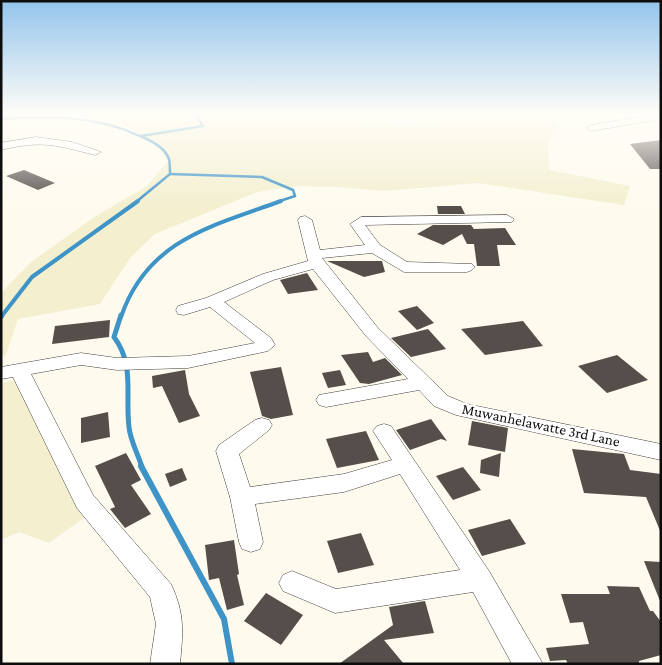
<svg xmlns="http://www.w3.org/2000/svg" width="662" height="665" viewBox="0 0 662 665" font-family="'Crimson Pro',serif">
	<rect width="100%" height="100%" fill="#fefbee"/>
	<g fill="#f3efcf">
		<polygon points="102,115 319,115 343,120 409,124 494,115 530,116 559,123 548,141 549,170 630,186 624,205 478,183 384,191 339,187 298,186 257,192 155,234 130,258 100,304 18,319 6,355 1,356 2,292 31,262 93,218 147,186 168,161 159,147 112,116"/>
		<polygon points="18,380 88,515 49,543 19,532 1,540 1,383"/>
	</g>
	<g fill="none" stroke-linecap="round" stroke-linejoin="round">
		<g stroke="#3e93c7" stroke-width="2.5">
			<path d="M1 119C50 116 97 115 142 137 152 141 165 148 169 159 170 163 170 169 170 174L136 202"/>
			<polyline points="141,136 203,126 196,115"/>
			<polyline points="170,174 262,177 293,190 295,196 277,202"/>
		</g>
		<g stroke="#3e93c7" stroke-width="4">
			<polyline points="1,317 32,277 138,201"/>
			<path d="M121 317C147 240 212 226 281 201"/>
		</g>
		<g stroke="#3e93c7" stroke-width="5">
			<path d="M121 315 114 337C135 365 125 394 129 427 130 440 138 454 142 467"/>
			<polyline points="1,317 2,315"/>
		</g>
		<polyline stroke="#3e93c7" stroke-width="6" points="141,466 224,619 232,664"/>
	</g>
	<g fill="#554e4a">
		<polygon points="661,140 661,169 650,169 630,144"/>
		<polygon points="24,170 55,183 38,190 6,176"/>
		<polygon points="437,206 461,206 465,214 438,214"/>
		<polygon points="433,225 471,225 474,229 505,228 516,245 497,245 500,266 477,266 474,244 467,244 462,234 443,245 417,234"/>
		<polygon points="327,261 382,261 385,272 364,277"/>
		<polygon points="307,273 318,290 288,294 280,280"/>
		<polygon points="417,306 434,323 417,330 398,311"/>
		<polygon points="110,320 109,337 52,344 55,326"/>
		<polygon points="523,321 543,346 485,355 461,329"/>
		<polygon points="428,329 446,349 411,357 391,338"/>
		<polygon points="368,352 373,362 385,358 402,375 369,384 360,383 341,355"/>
		<polygon points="617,355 648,380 607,393 578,366"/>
		<polygon points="281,367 293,415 271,419 262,416 250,372"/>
		<polygon points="185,370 189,394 200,416 179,423 162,386 153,388 152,376"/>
		<polygon points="340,370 346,385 328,388 322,373"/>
		<polygon points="108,412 110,437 81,443 81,418"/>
		<polygon points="431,419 447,441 441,439 410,450 396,430"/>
		<polygon points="472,421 508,428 505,452 468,445"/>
		<polygon points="366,431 379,460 337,468 326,439"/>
		<polygon points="572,449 624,454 630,470 661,474 661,533 646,497 584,493"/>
		<polygon points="126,453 141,480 131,485 151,514 125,528 110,509 115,507 95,466"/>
		<polygon points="501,453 499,477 480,473 481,460"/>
		<polygon points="463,467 481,490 453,500 436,476"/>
		<polygon points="182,468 187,480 170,487 165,474"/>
		<polygon points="510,519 526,544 482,556 468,530"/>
		<polygon points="361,533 374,565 338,573 327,541"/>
		<polygon points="234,540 239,574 237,575 244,605 227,610 219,578 209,580 205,545"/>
		<polygon points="644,561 661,562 661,601 660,601"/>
		<polygon points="607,586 639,587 650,611 653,611 661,622 661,655 639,661 639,664 568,664 566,660 550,661 546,648 589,644 583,622 570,623 561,594 610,594"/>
		<polygon points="266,593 303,615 281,645 244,621"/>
		<polygon points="425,601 434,633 384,640 404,664 339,664 393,625 389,607"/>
	</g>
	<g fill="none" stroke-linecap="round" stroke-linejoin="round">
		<defs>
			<g id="street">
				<polygon points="654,115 661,115 661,119 591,131 586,128 591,125"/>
				<path d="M36 137 72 142 101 152 95 155C55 145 43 140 1 150V143Z"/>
				<path d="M507 215 514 219 512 222 365 225 380 245 407 262 472 264 475 267 472 270 467 272H404L372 253 322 258 378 328 448 396 467 404 661 444V460L456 415 434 406 419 390 326 407 319 405 316 400 319 395 408 379 366 336 313 269 273 280 224 302 271 338 275 345 268 351 188 368 117 370 81 365 31 374 93 495 171 584C185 614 183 632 180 664H150L156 624 150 597 77 508 13 377 1 379V367L81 353 117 358 188 356 255 343 210 307 184 315 178 314 176 310 178 306 206 298 263 274 308 261 298 220 300 217 305 216 312 220 320 250 365 245 350 224 361 217Z"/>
				<polygon points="262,418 269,420 272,425 269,430 239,454 250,487 344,474 392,460 373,431 377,426 384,424 391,426 489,571 543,664 512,664 473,592 335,613 283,591 279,583 283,575 292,571 336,589 460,570 400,474 344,492 255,504 263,542 260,549 251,552 242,549 239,542 230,497 216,451 219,445 255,420"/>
			</g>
		</defs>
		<use href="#street" stroke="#404040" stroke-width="1"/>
		<use href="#street" fill="#fff" fill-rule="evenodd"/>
	</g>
	<linearGradient id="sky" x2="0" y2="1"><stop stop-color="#93c4ec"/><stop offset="0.55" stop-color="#fffdf7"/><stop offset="1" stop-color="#fffdf7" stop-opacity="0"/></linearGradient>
	<rect width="662" height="208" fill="url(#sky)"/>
	<g text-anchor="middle" stroke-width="5" stroke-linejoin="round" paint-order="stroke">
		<g font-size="15" fill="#0d0d0d" stroke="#fff">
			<text transform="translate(541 425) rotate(12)" y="5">Muwanhelawatte 3rd Lane</text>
		</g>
	</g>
	<rect width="662" height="665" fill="none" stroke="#0d0d0d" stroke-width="5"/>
</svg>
